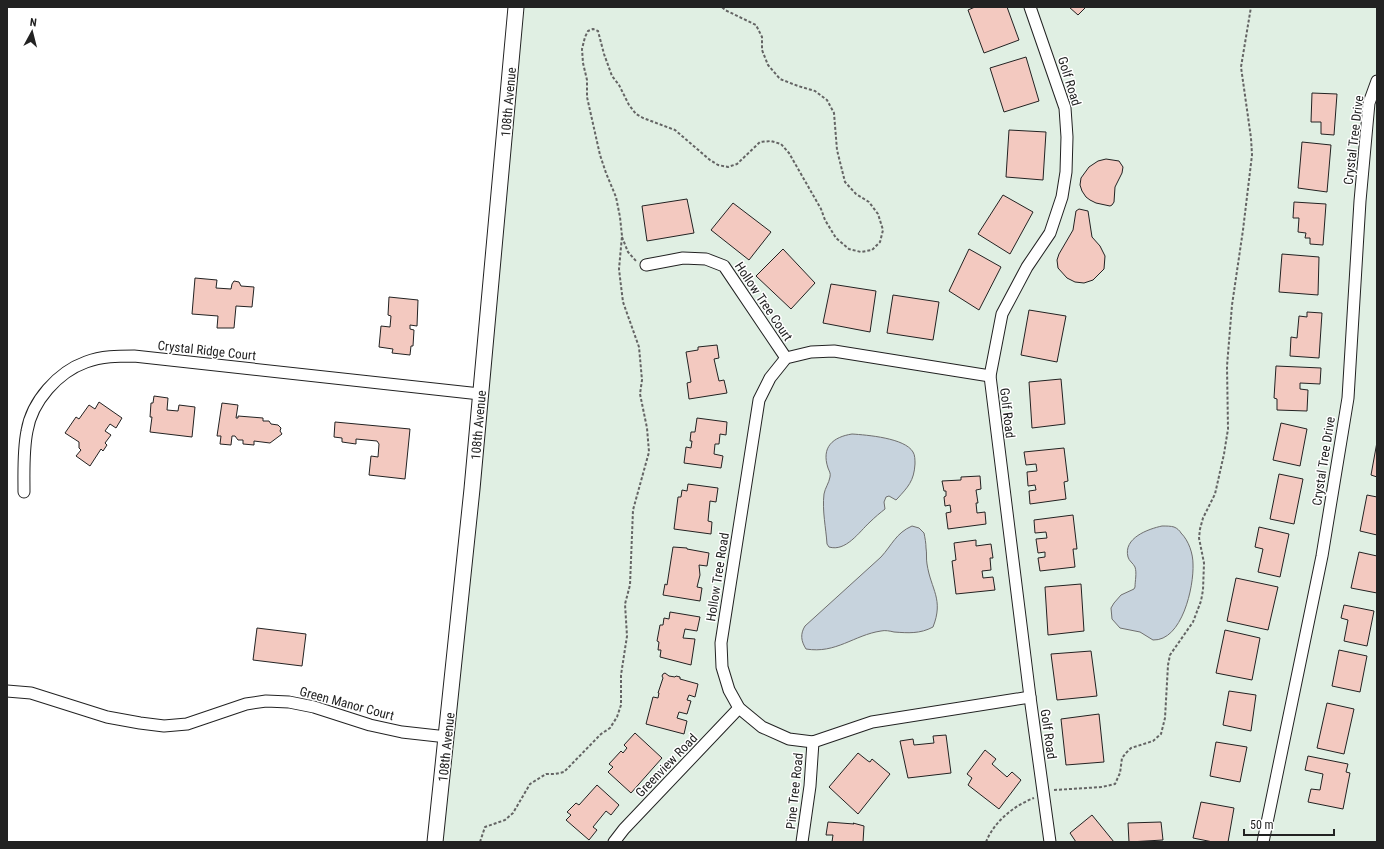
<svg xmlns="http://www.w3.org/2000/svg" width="1384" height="849" viewBox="0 0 1384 849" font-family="'Roboto Condensed',sans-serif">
	<rect width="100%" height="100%" fill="#fff"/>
	<polygon fill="#e0efe3" stroke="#6f6f6f" points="516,7 1377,7 1377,842 439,842"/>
	<g fill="#c7d3dd" stroke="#6f6f6f">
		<path d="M852 434C867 435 905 438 913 452 915 455 915 460 915 464 914 481 908 487 897 499L896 500 889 496 886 497 884 502 885 509C880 513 875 517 870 522 859 532 846 552 829 547L827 544C826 528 822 511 824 494 825 488 829 483 830 477 831 473 829 471 828 468 821 447 833 437 852 434Z"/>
		<path d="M912 526 919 528 924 533C925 538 926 543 926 548 927 553 926 559 927 564 931 590 944 599 933 627 920 634 908 633 894 632 890 631 885 630 881 631 854 635 836 654 806 649 801 641 800 634 805 626L881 557C892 545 896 533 912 526Z"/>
		<path d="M1162 526C1166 526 1171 526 1174 527 1177 528 1180 531 1181 533 1189 541 1193 554 1193 564 1194 587 1182 641 1153 640L1140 632 1120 628 1112 619 1111 608 1114 603 1121 595 1134 589 1135 587C1135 581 1137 573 1135 567 1133 563 1129 561 1128 557 1123 538 1148 529 1162 526Z"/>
	</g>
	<g fill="#f3c9c0" stroke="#222">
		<polygon points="975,7 1007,7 1019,40 984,53 968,10"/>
		<polygon points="1069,7 1086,7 1078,15"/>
		<polygon points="1026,57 1039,101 1004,112 990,68"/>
		<polygon points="1312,93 1337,94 1334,135 1321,134 1321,122 1311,122"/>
		<polygon points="1009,130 1046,132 1043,180 1006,177"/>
		<polygon points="1302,142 1331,145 1327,192 1298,188"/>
		<polygon points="1106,159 1119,161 1123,167 1122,173 1115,187 1114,202 1112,205 1110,206 1096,203 1090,200 1086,197 1082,191 1080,185 1081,178 1089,167 1098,161"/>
		<polygon points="1003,195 1033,212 1010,254 978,234"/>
		<polygon points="687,199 694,233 647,241 642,206"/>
		<polygon points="1294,202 1326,204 1323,245 1310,244 1310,238 1305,238 1306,233 1298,232 1299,218 1293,218"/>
		<polygon points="733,203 771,232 749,260 711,230"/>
		<polygon points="1079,209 1088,211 1092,237 1100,246 1105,256 1104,269 1093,280 1084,283 1075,282 1067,278 1058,268 1057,260 1059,254 1073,230 1076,211"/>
		<polygon points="783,249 815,283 791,309 756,276"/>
		<polygon points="969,249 1001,267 979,310 949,291"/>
		<polygon points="1282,254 1319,257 1318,295 1279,292"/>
		<polygon points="195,278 217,280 216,288 231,289 232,284 234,281 239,282 241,286 254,287 252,307 236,306 234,328 217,328 218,316 192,314"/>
		<polygon points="831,284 876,291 870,332 823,323"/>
		<polygon points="893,295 939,302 933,340 887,333"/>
		<polygon points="389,297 418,300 417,326 410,325 410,329 414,330 413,346 411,346 410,355 392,353 393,349 379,347 381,326 390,327 391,316 388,315"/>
		<polygon points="1029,310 1066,316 1057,362 1021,355"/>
		<polygon points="1307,312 1322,313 1319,358 1290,356 1291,337 1297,338 1299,316 1307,317"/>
		<polygon points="717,345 719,358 714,359 719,381 724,380 727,393 689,399 687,383 691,382 686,352 698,350 698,347"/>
		<polygon points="1276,366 1321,368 1320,384 1300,383 1300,389 1308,390 1307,411 1277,410 1277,399 1274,398"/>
		<polygon points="1061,379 1065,424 1032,428 1029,382"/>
		<polygon points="154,396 168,398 167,410 178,411 179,405 195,407 192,437 150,432 152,417 150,417 151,403 153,403"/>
		<polygon points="99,402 122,418 116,428 110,424 105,431 111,435 105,443 107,445 103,451 101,449 90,466 76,456 81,450 79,448 79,442 65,433 76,417 79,419 89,405 95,409"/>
		<polygon points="222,403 238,405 236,418 238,418 238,416 263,418 263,421 269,421 271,424 278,425 281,428 280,431 282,434 270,443 254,441 254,445 243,444 243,440 238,440 235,436 232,436 231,445 220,444 221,436 217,436"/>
		<polygon points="697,418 727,422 726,435 720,434 719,444 715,444 714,454 723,456 721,468 684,463 686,447 691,448 692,441 690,441 691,432 695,432"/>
		<polygon points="335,422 410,429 405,479 369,475 371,456 378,457 379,444 377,441 356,439 356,444 342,442 342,438 334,437"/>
		<polygon points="1281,423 1307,429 1300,466 1273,460"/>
		<polygon points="1377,442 1377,477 1371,475"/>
		<polygon points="1064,448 1068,481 1064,482 1066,499 1030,504 1029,491 1036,490 1035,485 1028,486 1027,472 1037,471 1036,464 1026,465 1024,452"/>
		<polygon points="1279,474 1303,479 1294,524 1270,519"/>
		<polygon points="980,476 981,489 976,490 978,503 976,503 977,513 985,512 986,524 948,529 946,513 951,512 950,505 945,506 944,497 946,496 946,491 944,491 942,481 961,480 961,477"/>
		<polygon points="688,484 718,488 716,502 710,501 708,521 712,522 711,534 674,529 678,497 681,497 682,490 687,491"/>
		<polygon points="1367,495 1377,497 1377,535 1360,531"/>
		<polygon points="1073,515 1077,549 1073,549 1075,567 1040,571 1038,558 1045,557 1045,552 1038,553 1036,539 1047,538 1046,532 1035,533 1034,520"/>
		<polygon points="1259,527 1289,534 1280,577 1258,572 1263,549 1255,547"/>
		<polygon points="976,540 976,546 991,544 993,558 990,558 991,570 982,571 983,578 993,577 995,590 956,594 952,561 956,560 954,543"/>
		<polygon points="673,547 687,548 687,549 709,553 707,566 699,565 700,575 697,587 702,588 700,601 663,595 665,584 667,585"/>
		<polygon points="1359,552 1377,556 1377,593 1351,588"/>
		<polygon points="1236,578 1278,587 1268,630 1227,621"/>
		<polygon points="1081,584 1084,631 1048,635 1045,587"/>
		<polygon points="1344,605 1374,611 1367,646 1344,641 1348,620 1341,618"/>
		<polygon points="670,612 700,617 697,631 685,629 683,638 695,639 691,665 660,657 661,650 658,650 659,642 657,641 660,625 663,625 664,618 669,619"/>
		<polygon points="257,628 306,634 302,666 253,660"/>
		<polygon points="1225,630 1260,638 1252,680 1216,673"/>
		<polygon points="1339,650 1367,656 1360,692 1332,686"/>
		<polygon points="1091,651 1097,696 1057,700 1051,654"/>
		<polygon points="665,673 669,676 675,677 676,676 680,677 680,679 698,684 695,697 689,695 687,700 691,701 687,714 679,712 677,718 687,721 684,734 646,724 653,697 658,698 659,693 658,693 663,678 662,676 663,674"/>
		<polygon points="1229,691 1256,695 1251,731 1223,725"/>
		<polygon points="1327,703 1354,709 1344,754 1317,748"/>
		<polygon points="1099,714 1104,762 1066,765 1061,719"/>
		<polygon points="635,733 662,758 631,793 608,772 613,767 609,764 621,751 623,753 627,748 624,745"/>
		<polygon points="946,735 951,773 908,778 900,741 913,739 914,745 934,743 933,736"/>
		<polygon points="1216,742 1247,747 1240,782 1210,776"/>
		<polygon points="985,750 996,759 992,764 1007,777 1012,772 1021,780 999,809 968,785 972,778 967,774"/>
		<polygon points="858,753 868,761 870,762 872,759 890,774 858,814 829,787"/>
		<polygon points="1308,756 1348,764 1346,772 1350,773 1343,809 1308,802 1311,789 1320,790 1323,774 1305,770"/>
		<polygon points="597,785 619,805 611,815 606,811 593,827 597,830 589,840 566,820 571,815 567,812 576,803 579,805"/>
		<polygon points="1201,802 1234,808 1228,842 1213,842 1193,838"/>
		<polygon points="1092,815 1114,842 1076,842 1070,833"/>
		<polygon points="828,822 854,824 853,823 864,826 863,842 832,842 833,835 826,835"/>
		<polygon points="1161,822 1163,840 1129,842 1128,823"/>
	</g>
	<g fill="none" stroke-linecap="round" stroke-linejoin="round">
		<defs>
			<g id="street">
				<polyline points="1030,7 1065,108 1067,137 1066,172 1062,197 1050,233 1027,267 1002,314 990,376 1030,697 1050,842"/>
				<polyline points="646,265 683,258 706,259 724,266 786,358"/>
				<polyline points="990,376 834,351 811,352 786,358 770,378 759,400 721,643 722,667 729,690 739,708 762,727 789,739 813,742 872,722 1030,697"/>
				<path d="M24 492C24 472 23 451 27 431 32 401 58 372 86 362 102 356 118 356 134 356L480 394"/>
				<polyline points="7,691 31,693 107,717 140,723 164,726 187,724 246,704 266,701 289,702 314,707 370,725 402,732 447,737"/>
				<polyline points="614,842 624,829 739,708"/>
				<polyline points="802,842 810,786 813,742"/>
				<polyline points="1263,842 1322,556 1348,398 1360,201 1369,103 1377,81"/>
			</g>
			<polyline id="secondary" points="435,842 472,489 516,7"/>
		</defs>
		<use href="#street" stroke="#222" stroke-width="13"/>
		<use href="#secondary" stroke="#222" stroke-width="17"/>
		<g stroke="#646464" stroke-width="2" stroke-dasharray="3 2" stroke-linecap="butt">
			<polyline points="622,237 628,252 637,262"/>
			<polyline points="1054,790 1102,787 1115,784 1120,773 1122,758 1126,753 1131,748 1153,741 1161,734 1165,718 1168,665 1170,655 1193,622 1201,601 1203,590 1204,563 1199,538 1200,529 1203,518 1215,494 1224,454 1228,429 1227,366 1232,305 1243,230 1252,155 1251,138 1241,67 1251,7"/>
			<polyline points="480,842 485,827 505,820 513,813 530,784 546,774 555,774 564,772 601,734 610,728 617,717 621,705 621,675 627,636 625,604 630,585 633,510 649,452 647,428 640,394 642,380 639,347 623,302 621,286 619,269 622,236 620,217 616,197 606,173 600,155 587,97 587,80 583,63 582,49 585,37 588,31 593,29 598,31 604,54 612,76 619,85 629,105 636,114 643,118 675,130 710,160 718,165 728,167 737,164 760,142 771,141 781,144 789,153 821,209 825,220 836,238 849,249 861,252 872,250 880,242 883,230 878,214 869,202 856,194 845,182 837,150 834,113 827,100 815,91 798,86 780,79 768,65 762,50 762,37 756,25 725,10 722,7"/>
			<path d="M986 842C994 822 1013 806 1034 798"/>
		</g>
		<use href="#street" stroke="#fff" stroke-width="11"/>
		<use href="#secondary" stroke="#fff" stroke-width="15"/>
	</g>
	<g text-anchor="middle" stroke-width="3" stroke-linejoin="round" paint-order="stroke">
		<g font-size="13" fill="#222" stroke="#fff">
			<text transform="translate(1070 81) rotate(73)" y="5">Golf Road</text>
			<text transform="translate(508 102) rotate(-85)" y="5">108th Avenue</text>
			<text transform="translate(1353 140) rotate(-83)" y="5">Crystal Tree Drive</text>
			<text transform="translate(764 301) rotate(56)" y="5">Hollow Tree Court</text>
			<text transform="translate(207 350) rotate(6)" y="5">Crystal Ridge Court</text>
			<text transform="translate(1008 413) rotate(83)" y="5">Golf Road</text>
			<text transform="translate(478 425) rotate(-85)" y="5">108th Avenue</text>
			<text transform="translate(1323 461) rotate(-81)" y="5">Crystal Tree Drive</text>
			<text transform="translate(717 577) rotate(-81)" y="5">Hollow Tree Road</text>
			<text transform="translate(347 703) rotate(15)" y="5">Green Manor Court</text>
			<text transform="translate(1049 734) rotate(82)" y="5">Golf Road</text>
			<text transform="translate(446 747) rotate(-84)" y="5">108th Avenue</text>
			<text transform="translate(666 765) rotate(-46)" y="5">Greenview Road</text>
			<text transform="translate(794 791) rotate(-84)" y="5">Pine Tree Road</text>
		</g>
	</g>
	<rect width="1384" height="849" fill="none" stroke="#222222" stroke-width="16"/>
	<g transform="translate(32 32) rotate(7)" stroke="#ffffff" stroke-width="3" paint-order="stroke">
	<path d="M0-3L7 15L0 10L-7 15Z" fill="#222222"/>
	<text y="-6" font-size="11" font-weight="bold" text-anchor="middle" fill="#222222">N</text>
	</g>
	<path d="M1244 829v6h90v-6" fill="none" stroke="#222222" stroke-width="2"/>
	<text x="1250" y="829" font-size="12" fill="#222222" stroke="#ffffff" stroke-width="3" paint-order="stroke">50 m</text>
</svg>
